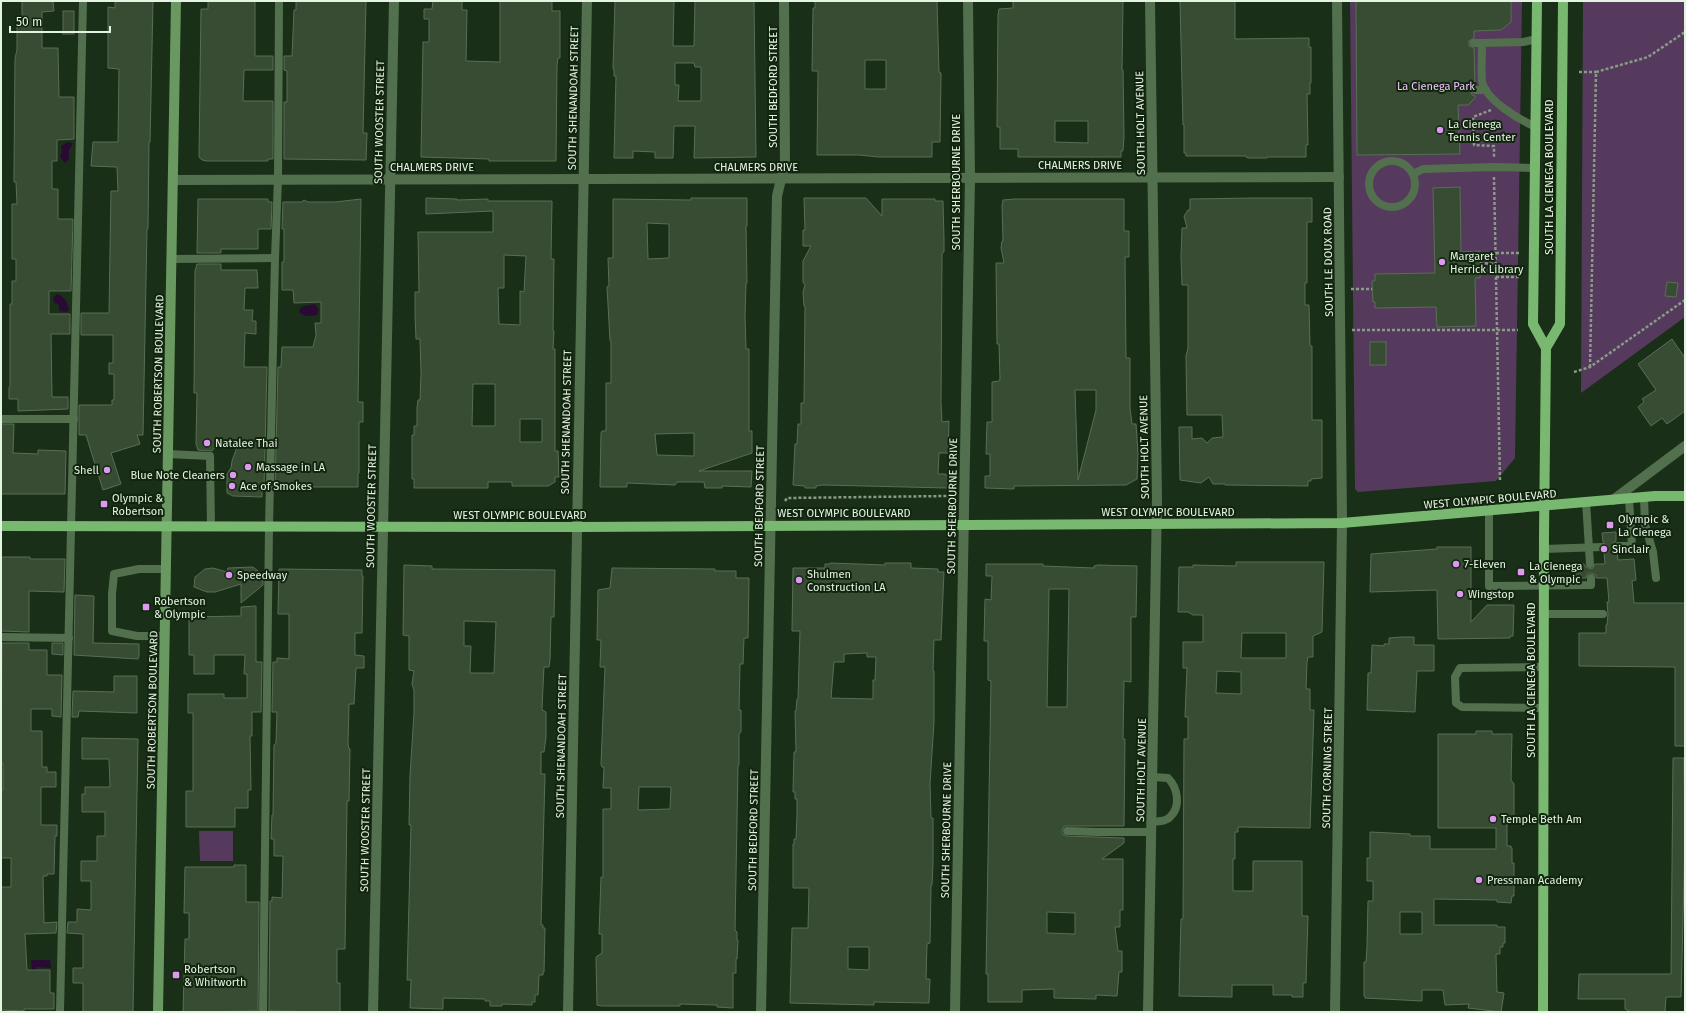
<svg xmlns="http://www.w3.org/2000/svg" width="1686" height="1013" viewBox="0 0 1686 1013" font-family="'Fira Sans',sans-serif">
	<rect width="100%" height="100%" fill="#1a2f17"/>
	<g fill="#553a5d">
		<polygon points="1350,1 1522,1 1515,458 1496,481 1358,492 1355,489"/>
		<polygon points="1583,1 1685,1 1685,317 1581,393"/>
		<polygon points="199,831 233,831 233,861 200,861"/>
	</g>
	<g fill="#290a32">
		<polygon points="68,142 72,143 72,145 69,150 69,159 65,163 60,157 62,152 61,146"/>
		<path d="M57 294C64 296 68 303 69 310L67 312 59 311V305L54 302 53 298Z"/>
		<path d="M315 304 319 310 317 315C312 316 303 317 299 312L301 307Z"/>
		<polygon points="31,960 50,960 51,968 37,967 36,971 32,970"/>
	</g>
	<g fill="#374c33" stroke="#586f55" fill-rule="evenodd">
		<polygon points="22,1 53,1 54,11 42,12 42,48 58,48 59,97 74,97 74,139 57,140 57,161 52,161 52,189 58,189 58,219 73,219 71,291 49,291 49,314 70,314 70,334 51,334 52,397 68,397 68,409 18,411 18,399 9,399 9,387 10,387 10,304 12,304 12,281 16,281 16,259 12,259 12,204 17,204 16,182 14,182 14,171 15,58 17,50 17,21 22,21"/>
		<polygon points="115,1 153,1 150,142 149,142 148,229 147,229 143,435 137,435 140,444 111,453 121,484 103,490 86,435 79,435 79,405 112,405 112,400 114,400 114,374 109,374 109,363 113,363 113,335 81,335 81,313 109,313 111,191 118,191 117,167 91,166 93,142 118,142 119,69 108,68 108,7 115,8"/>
		<polygon points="208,1 255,1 255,56 273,56 273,70 244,70 243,101 273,101 273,159 268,159 268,161 207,161 202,160 199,157 201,9 208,9"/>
		<polygon points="296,1 366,1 363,133 367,133 366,160 284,159 284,102 287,102 287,71 284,70 284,56 292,56 294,10 296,10"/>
		<polygon points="433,1 462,1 462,10 467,10 466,61 500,62 500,1 552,1 552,11 560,11 560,58 558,58 557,65 556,161 489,161 489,159 421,157 423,42 429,42 429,19 424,19 424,9 432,9"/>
		<path d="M615 1H674L673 46H694L695 1H754L756 157 694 158 695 126H674L673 158H655V152L633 151V158H614L616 76H614V69H613ZM675 63H694L695 67H701V101H678L679 85H675Z"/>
		<path d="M815 1H937L939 72 941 73 940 142H932V157H879L859 155H817L818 71H812L813 8H815ZM865 60H886V89H865Z"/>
		<path d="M1013 1H1123L1122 70H1123L1124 137 1123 151H1121V157H1018V149H1000V127H997L998 15 999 9 1013 8ZM1055 121H1088V143L1055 142Z"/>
		<polygon points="1180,1 1235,1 1235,39 1309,38 1309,47 1311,47 1311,83 1310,83 1310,94 1307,94 1308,145 1306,145 1306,157 1267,157 1267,158 1248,158 1246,157 1246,156 1186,156 1186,153 1184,153 1184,125 1183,125"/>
		<polygon points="1356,1 1511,1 1511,22 1501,30 1474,31 1474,38 1469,41 1469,46 1474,48 1475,85 1470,87 1470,90 1472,95 1475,96 1475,98 1468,105 1458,105 1460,154 1357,155"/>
		<rect x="63" y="11" width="11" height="23"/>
		<polygon points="1460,187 1461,252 1480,251 1480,278 1475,278 1476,326 1437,327 1436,307 1375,308 1375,302 1373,302 1372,281 1375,281 1375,274 1435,273 1433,188"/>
		<path d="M426 198 457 199V200L488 199V201H552L551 259H554L553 331H554L553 349H555V451H558L559 477H555V482L548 486H512V482H488V488H414V479H412V435H414V426H417V408L418 400H420L421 374 420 339H416L415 315V292H419L418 232H493V211L426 214ZM504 255 526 256 524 292 520 291V325L499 324 498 288H504ZM473 384H495V426H472ZM520 419H542V442H520Z"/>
		<path d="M691 198H747V226H746L747 283H746L745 317 746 349H749V431H752V453L699 471H752L751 487 722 486V488H705L704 482H677L675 485 627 483V487H600L601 433 602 431H606V383H611V342L610 340 607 287 609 286 608 258H613V199L691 200ZM647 223 669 224V258L648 259ZM694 433V456L657 455 655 434Z"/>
		<polygon points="804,198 866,198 882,216 882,199 935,199 935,201 943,201 944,239 944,252 942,254 941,403 942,422 949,421 948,453 939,453 938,474 946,474 946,476 948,476 948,488 823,485 816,486 816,488 805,488 805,486 793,485 795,444 797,444 798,424 801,424 801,403 804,403 805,306 804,306 803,292 805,285 803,282 803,261 811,246 803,246 803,230 805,230"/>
		<polygon points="1254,198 1312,198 1312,222 1307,222 1307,283 1305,283 1305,305 1309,305 1310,346 1312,346 1312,420 1322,420 1322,478 1311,479 1311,481 1308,481 1308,486 1225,485 1225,484 1213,484 1209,477 1201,483 1180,480 1179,427 1192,427 1192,439 1202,438 1207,443 1212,438 1223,437 1222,415 1187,415 1186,356 1188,348 1188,285 1182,285 1181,257 1182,228 1187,228 1184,216 1188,210 1190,210 1190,199"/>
		<polygon points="198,199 268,199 268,202 272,202 271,229 258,229 258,249 221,249 221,253 197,253"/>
		<polygon points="361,199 358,402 363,402 363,422 359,422 359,473 358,473 358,487 275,487 278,367 281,367 282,347 313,347 316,335 315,323 321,323 321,302 294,303 293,290 282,290 282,262 284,262 284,229 282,229 283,202 302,202 304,200 308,202 335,202"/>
		<path d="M1015 199H1124V231H1129V257H1125L1126 358H1130V408L1132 424H1136L1138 453 1137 479 1126 485 1014 486V489L985 488V476H990V454H986L987 422H992V382L999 381 1000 379 999 344H997L996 263H1004L1001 248 1002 241H1003L1002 206 1003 200ZM1075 390H1096V410L1078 480Z"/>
		<polygon points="197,264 221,264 221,270 257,270 258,288 245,288 244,310 253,310 252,321 256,321 256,334 245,333 244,367 267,367 264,487 262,487 262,497 233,496 227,493 227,474 231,468 232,461 237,447 214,448 212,451 198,450 196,444 197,393 194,393 195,271"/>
		<polygon points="1667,282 1678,283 1676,297 1665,296"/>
		<polygon points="1672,339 1685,358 1685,411 1667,424 1662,418 1651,426 1638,407 1644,402 1642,399 1656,390 1638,364"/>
		<rect x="1370" y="342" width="16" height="23"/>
		<polygon points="1,424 14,424 13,453 38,454 38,450 66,451 65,494 1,494"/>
		<polygon points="1616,532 1616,541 1613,543 1613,546 1617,551 1618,560 1634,559 1636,580 1632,581 1634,603 1685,603 1685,746 1675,746 1675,667 1579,666 1579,633 1606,633 1606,625 1607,625 1608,614 1607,602 1609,602 1607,578 1596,578 1596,575 1591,573 1588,573 1586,578 1576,578 1576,564 1584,564 1586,567 1590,569 1593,568 1595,564 1605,564 1604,552 1607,550 1607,546 1603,542 1602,533"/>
		<polygon points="1437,547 1471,547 1471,622 1487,605 1514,605 1513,636 1510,636 1510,638 1438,639 1437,590 1370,592 1371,554 1437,549"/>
		<polygon points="1,557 30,557 30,559 65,559 64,592 29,591 29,632 1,631"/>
		<path d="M1236 562H1324L1322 632 1313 636V657H1308L1307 662 1306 689H1310V710H1314L1310 828 1238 827V832H1235V859H1233V891H1253V861H1302V916H1308L1306 983H1303V997H1292V995H1273V985H1232V997L1179 996 1181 919H1183L1184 739H1188V717H1185L1187 668H1183V642H1203V615H1193L1188 612H1178L1179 567H1193V565L1236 566ZM1242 633H1286V658H1241ZM1217 671 1241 672V694L1216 693Z"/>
		<path d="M830 563 885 565V563H911V568L938 569V572H944L941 640H934L933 671H934V722L930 784 931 818H933V861L932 885H931L930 943 927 944 926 979H930L929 1003 874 1002V1005L790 1003 792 928H808L809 888H793V844H794V839H796L797 815V799H795V792H793L794 752H796L795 711H796L797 699H798L800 631H792L793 568H825V564H830ZM867 653V657H876L875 680H873V699L831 698 834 662H844V654ZM848 947H869V970L848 969Z"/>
		<path d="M986 564H1043V566L1094 568V566L1098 565 1137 566 1136 617H1131V682L1124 681 1123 739H1125L1124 826H1064L1062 830V834L1067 836 1124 838V843L1102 859H1123V910H1120V927H1115L1118 951H1122V972H1119L1117 996 1096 995V999L1054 998V989L1022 990V1002H988V974H986L991 681 988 680V641H984L985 599 991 600 992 576H986ZM1049 589H1069L1067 707H1047ZM1047 912 1075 913V934L1047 933Z"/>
		<path d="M404 565 432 566V569L555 570 554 617H551L550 660 549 667H544L543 686 542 710 546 712V737L544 752H541V774H545L541 925H543V928H545L544 972H543V975H539L538 995H535V1002H532V1005L502 1004V1006H490V1001H485V999L443 998V1009L410 1008 411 980H407L411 825H409L410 776 414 713V690L412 684 414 671 409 670V636L403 635ZM464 621 496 622 494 673H470L471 646H464Z"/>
		<polygon points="253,567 263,575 263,585 241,603 241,584 215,592 207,592 194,587 195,577 205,569 213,568 227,572 228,568"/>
		<path d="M612 568 715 569V571H736V578H749L748 638H744L743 664H740L739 710H741V732L739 734V765H738L735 930 737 932V940H738L737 959H736V973H733V1008L717 1007V1005L680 1004V1006H602L597 1005 596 957 602 953V934H599L601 877H603V809H611V788H603L604 767H602L601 764 605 667H600L601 640H597L598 590 610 588ZM639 787H671L670 809 638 810Z"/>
		<polygon points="279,569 362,570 362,576 363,576 362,633 355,633 355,655 364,656 364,668 356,668 354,704 349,704 348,744 349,749 350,749 349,801 347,801 347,806 345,949 337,949 337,983 340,983 340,1012 269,1011 270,901 272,901 272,897 282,898 283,856 274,856 274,839 271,839 272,815 273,815 274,745 276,743 277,712 272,712 273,662 277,662 277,658 289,659 289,614 278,614"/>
		<polygon points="75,595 94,596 93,643 139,644 139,656 138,659 74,655"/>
		<polygon points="256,606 256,662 262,662 261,712 252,712 252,736 250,736 251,790 248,790 248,808 235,808 235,827 186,827 186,791 193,791 193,713 188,713 188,694 224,694 224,698 247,698 247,674 244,674 245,655 214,655 214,674 194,674 194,655 189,655 189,617 241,616 241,607"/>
		<polygon points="1402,637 1414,637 1414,645 1434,645 1434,671 1417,671 1415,712 1367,710 1368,673 1371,673 1372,645 1384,646 1384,644 1389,644 1389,638"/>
		<polygon points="2,643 29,643 29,650 47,650 47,675 62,675 61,717 52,716 52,709 31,709 31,731 42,731 42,767 47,767 47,772 56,772 56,787 41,787 41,825 57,825 57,836 55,836 54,874 47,874 47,876 43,876 44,923 57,922 56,933 25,934 27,970 50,970 50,993 54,993 54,1009 24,1009 24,1011 1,1010 1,887 11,887 11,858 1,858 1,790 3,790 3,763 1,763"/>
		<polygon points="52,643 63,643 63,655 52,654"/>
		<polygon points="114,676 137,676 137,713 79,711 78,717 72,717 73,691 114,692"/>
		<path d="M1476 731H1492V734H1512L1511 780 1514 784V817L1507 824V846H1511V848H1512V863H1514V896H1512L1511 903 1497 902V900L1434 899V925H1497V927H1505V943H1503V947H1500V954H1496L1497 992 1504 993 1501 1012 1468 1008 1469 1004 1445 1005 1443 990H1422V1001L1365 998V996H1364V962H1366L1367 947 1368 901H1373V881H1367V858H1370V832L1410 834V836H1430V849H1496V828H1438V734H1476ZM1400 912H1422V934H1400Z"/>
		<polygon points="82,738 138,739 133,1012 83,1012 83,983 73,983 73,968 83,968 83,934 67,933 68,922 77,922 77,909 91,910 91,881 81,881 81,861 97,861 97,836 105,836 105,812 82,812 82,794 85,794 85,787 110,787 109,759 82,759"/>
		<polygon points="1673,758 1684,758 1685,839 1681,997 1666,997 1665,1012 1631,1012 1625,1009 1625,999 1578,999 1579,974 1671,974"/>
		<polygon points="234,865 246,865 246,902 259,902 258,1011 183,1012 185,939 189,939 189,913 184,913 185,867 234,867"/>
	</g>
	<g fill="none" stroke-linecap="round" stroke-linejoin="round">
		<g stroke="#899a86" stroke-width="2.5" stroke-dasharray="3 2" stroke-linecap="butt">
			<polyline points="1579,72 1596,72"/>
			<polyline points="1491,110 1473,117 1474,145 1494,146 1494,158"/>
			<polyline points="1494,177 1500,481"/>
			<polyline points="1496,253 1520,253"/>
			<polyline points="1480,263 1496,264"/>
			<polyline points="1496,277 1519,277"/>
			<polyline points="1351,289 1372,289"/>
			<polyline points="1352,330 1518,330"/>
			<polyline points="1590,367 1596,72 1648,57 1685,32"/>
			<polyline points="1574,372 1590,367 1685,300"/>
			<polyline points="785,501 787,498 947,496 949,498"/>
		</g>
		<g stroke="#53704e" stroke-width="8">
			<polyline points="1474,43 1482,43"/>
			<polyline points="1475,90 1486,90"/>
			<path d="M1536 127C1520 120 1485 100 1482 81 1481 69 1482 56 1482 43L1523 42 1537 39"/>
			<circle cx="1392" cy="184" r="23"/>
			<polyline points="1413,174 1423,169 1494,167 1535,168"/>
			<polyline points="172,259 275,258"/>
			<polyline points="1,419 74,419"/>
			<polyline points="168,454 210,456 211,527"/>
			<polyline points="1644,497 1645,525 1653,552 1656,578"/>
			<polyline points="1586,502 1590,564"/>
			<polyline points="1489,511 1489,586 1591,585 1591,578"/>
			<polyline points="1618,546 1632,546 1629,499"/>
			<polyline points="1544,549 1602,547"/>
			<polyline points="1543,614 1603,614"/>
			<polyline points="165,636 137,636 112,631 112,594 114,574 139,569 166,569"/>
			<polyline points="1,637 69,638"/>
			<polyline points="1543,708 1462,707 1456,703 1455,677 1460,668 1543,667"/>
			<path d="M1152 822C1158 821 1166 822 1170 817 1181 807 1178 788 1168 778L1153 777"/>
			<polyline points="1067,831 1098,832 1152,832"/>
			<polyline points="60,1012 83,1"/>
			<polyline points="263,1012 269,527 275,258 278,179 279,1"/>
		</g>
		<g stroke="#53704e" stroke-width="10">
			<polyline points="173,180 1339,177"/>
			<polyline points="1613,500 1685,446"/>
			<polyline points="373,1012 394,1"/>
			<polyline points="568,1012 587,1"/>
			<polyline points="761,1012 777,196 785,163 784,1"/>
			<polyline points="955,1012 970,178 968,1"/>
			<polyline points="1148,1012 1157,499 1150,1"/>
			<polyline points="1335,1012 1342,523 1337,1"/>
		</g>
		<polyline stroke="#699961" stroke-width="10" points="158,1012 176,1"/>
		<g stroke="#79b870" stroke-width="10">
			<polyline points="1537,1 1533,324 1546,348 1544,534 1543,1012"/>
			<polyline points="1546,348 1560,324 1563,1"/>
			<polyline points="1,526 577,527 1342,523 1655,496 1685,496"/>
		</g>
	</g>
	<g fill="#de98f2" stroke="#11250e" stroke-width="1.5">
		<circle cx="1440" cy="130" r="4"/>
		<circle cx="1442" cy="262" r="4"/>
		<circle cx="207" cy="443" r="4"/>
		<circle cx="248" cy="467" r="4"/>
		<circle cx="107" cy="470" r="4"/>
		<circle cx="233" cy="475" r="4"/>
		<circle cx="232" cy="486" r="4"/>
		<rect x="100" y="500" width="8" height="8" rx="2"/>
		<rect x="1606" y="521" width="8" height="8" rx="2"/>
		<circle cx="1604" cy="549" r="4"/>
		<circle cx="1456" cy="564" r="4"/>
		<rect x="1517" y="568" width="8" height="8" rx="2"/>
		<circle cx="229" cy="575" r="4"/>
		<circle cx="799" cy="580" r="4"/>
		<circle cx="1460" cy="594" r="4"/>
		<rect x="142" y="603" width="8" height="8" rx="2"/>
		<circle cx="1493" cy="819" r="4"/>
		<circle cx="1479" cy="880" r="4"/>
		<rect x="172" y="971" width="8" height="8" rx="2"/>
	</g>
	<g text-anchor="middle" stroke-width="4" stroke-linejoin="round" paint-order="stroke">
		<g font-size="11" fill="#efc4fc" stroke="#11250e">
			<text x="1436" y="90">La Cienega Park</text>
		</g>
		<g font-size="11" fill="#e5f3e3" stroke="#11250e">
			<text transform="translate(773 87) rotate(-90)" y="4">SOUTH BEDFORD STREET</text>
			<text transform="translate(573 98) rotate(-89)" y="4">SOUTH SHENANDOAH STREET</text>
			<text transform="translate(379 122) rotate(-89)" y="4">SOUTH WOOSTER STREET</text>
			<text transform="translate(1140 123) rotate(-91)" y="4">SOUTH HOLT AVENUE</text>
			<text x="1080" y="169">CHALMERS DRIVE</text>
			<text x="432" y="171">CHALMERS DRIVE</text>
			<text x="756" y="171">CHALMERS DRIVE</text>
			<text transform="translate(1549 177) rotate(-90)" y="4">SOUTH LA CIENEGA BOULEVARD</text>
			<text transform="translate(956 182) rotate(-90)" y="4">SOUTH SHERBOURNE DRIVE</text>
			<text transform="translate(1328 262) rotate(-91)" y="4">SOUTH LE DOUX ROAD</text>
			<text transform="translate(158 374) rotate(-89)" y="4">SOUTH ROBERTSON BOULEVARD</text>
			<text transform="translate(566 422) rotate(-89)" y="4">SOUTH SHENANDOAH STREET</text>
			<text transform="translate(1144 447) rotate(-91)" y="4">SOUTH HOLT AVENUE</text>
			<text transform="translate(1490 499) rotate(-5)" y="4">WEST OLYMPIC BOULEVARD</text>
			<text transform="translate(371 506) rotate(-89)" y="4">SOUTH WOOSTER STREET</text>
			<text transform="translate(759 506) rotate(-89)" y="4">SOUTH BEDFORD STREET</text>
			<text transform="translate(952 506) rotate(-89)" y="4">SOUTH SHERBOURNE DRIVE</text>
			<text x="1168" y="516">WEST OLYMPIC BOULEVARD</text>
			<text x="844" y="517">WEST OLYMPIC BOULEVARD</text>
			<text x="520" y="519">WEST OLYMPIC BOULEVARD</text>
			<text transform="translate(1531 680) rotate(-90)" y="4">SOUTH LA CIENEGA BOULEVARD</text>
			<text transform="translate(152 710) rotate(-89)" y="4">SOUTH ROBERTSON BOULEVARD</text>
			<text transform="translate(561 746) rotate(-89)" y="4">SOUTH SHENANDOAH STREET</text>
			<text transform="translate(1327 768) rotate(-89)" y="4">SOUTH CORNING STREET</text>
			<text transform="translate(1141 770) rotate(-89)" y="4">SOUTH HOLT AVENUE</text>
			<text transform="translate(365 830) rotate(-89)" y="4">SOUTH WOOSTER STREET</text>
			<text transform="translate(753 830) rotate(-89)" y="4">SOUTH BEDFORD STREET</text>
			<text transform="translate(946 830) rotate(-89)" y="4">SOUTH SHERBOURNE DRIVE</text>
		</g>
		<g font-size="11" fill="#e5f3e3" stroke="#11250e" text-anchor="start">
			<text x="1448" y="128">La Cienega<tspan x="1448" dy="13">Tennis Center</tspan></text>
			<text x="1450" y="260">Margaret<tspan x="1450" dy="13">Herrick Library</tspan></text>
			<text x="215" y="447">Natalee Thai</text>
			<text x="256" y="471">Massage in LA</text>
			<text x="99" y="474" text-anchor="end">Shell</text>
			<text x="225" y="479" text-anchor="end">Blue Note Cleaners</text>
			<text x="240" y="490">Ace of Smokes</text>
			<text x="112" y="502">Olympic &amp;<tspan x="112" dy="13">Robertson</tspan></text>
			<text x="1618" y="523">Olympic &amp;<tspan x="1618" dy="13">La Cienega</tspan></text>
			<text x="1612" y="553">Sinclair</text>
			<text x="1464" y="568">7-Eleven</text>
			<text x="1529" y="570">La Cienega<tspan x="1529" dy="13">&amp; Olympic</tspan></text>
			<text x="807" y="578">Shulmen<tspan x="807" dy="13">Construction LA</tspan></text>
			<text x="237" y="579">Speedway</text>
			<text x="1468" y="598">Wingstop</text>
			<text x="154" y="605">Robertson<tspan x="154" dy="13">&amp; Olympic</tspan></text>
			<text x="1501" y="823">Temple Beth Am</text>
			<text x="1487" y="884">Pressman Academy</text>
			<text x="184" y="973">Robertson<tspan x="184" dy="13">&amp; Whitworth</tspan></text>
		</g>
	</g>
	<rect width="1686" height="1013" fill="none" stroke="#e5f3e3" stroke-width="4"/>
	<path d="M10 26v6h100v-6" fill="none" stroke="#e5f3e3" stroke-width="2"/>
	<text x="16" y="26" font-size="12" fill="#e5f3e3" stroke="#11250e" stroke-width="3" paint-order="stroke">50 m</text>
</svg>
